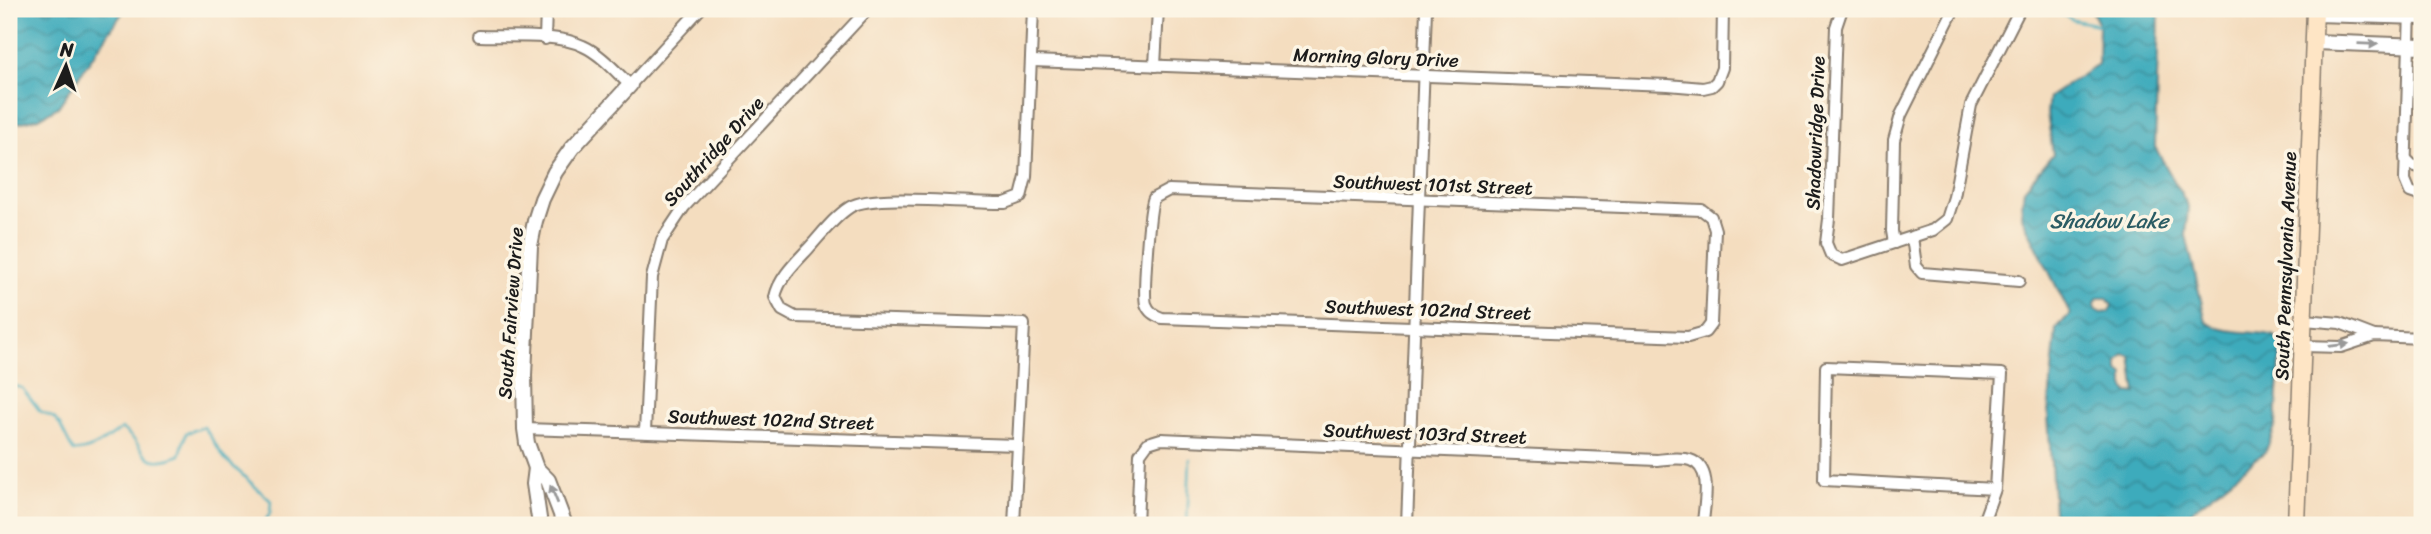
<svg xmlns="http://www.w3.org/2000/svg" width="2431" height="534" viewBox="0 0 2431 534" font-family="Sriracha,sans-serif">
	<defs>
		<pattern id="water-waves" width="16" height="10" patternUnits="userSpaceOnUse" patternTransform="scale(1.75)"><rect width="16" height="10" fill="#3eabbc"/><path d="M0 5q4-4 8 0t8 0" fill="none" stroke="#338a98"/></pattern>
	</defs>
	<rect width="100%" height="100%" fill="#fcf5e5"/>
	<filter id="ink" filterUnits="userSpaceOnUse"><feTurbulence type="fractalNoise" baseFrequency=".0143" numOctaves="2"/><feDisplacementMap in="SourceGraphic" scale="14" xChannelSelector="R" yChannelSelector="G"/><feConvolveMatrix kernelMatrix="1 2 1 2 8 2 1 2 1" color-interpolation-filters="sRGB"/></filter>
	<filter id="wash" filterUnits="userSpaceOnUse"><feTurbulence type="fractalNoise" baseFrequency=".00686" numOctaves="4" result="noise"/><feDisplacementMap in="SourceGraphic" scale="28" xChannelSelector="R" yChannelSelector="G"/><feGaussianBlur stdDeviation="1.57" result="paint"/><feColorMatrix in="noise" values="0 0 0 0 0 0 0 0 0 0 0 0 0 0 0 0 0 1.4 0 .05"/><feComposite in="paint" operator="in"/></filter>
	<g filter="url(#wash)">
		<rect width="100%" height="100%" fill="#f4ddbf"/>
		<g fill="url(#water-waves)" stroke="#2d646c" stroke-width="2" fill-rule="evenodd">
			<polygon points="9,9 125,9 58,107 39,118 18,123 9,121"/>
			<path d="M2095 9H2157L2159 16 2155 147 2188 206 2186 235 2206 322C2224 335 2253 330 2275 336L2281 345 2276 424 2266 451 2174 525H2059L2054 512 2048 414 2056 329 2070 314 2021 215 2024 189 2053 154 2047 113 2049 97 2098 64 2099 25 2093 13ZM2098 298H2107L2112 306 2108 312 2101 313 2095 310V304ZM2124 354 2131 356 2136 394 2128 393 2124 386V375L2118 370V362Z"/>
		</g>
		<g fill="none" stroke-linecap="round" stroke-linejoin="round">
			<g stroke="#3eabbc" stroke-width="2.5">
				<polyline points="2051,9 2073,20 2099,25"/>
				<path d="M9 385 22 388 40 411 54 418 60 425 73 451C90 453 107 438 122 429 149 447 139 471 180 455L186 433 204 427 225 459 271 501 270 513 263 525"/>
				<polyline points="1187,525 1190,459"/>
			</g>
		</g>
	</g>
	<g filter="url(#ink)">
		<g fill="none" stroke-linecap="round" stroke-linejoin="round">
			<defs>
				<g id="minor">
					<polyline points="1842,9 1836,27 1829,219 1826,243 1831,255 1842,260 1933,230 1947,219 1954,197 1971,105 2020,9"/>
					<polyline points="2410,9 2405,180 2410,192 2422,196"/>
					<path d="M479 36C509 37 556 33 583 46 601 54 616 72 630 85L700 9"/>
					<polyline points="545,39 546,9"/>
					<polyline points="1032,61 1668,85 1703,88 1712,86 1717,81 1722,68 1723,9"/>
					<polyline points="1155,66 1158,9"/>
					<polyline points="2405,158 2412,165 2422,168"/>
					<path d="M1169 190 1702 210 1711 217 1715 230 1711 324 1705 332 1688 337 1162 318C1154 315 1149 312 1146 304 1143 294 1149 206 1154 198Z"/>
					<polyline points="1912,237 1916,266 1922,273 2019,281"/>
					<polyline points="1894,243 1892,231 1894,140 1901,115 1954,9"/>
					<polyline points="2304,320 2340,323 2374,336"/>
					<polyline points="2303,346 2341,347 2374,336 2422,338"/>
					<polyline points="525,429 1017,445"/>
					<polyline points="645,432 652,277 662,240 684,207 868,9"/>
					<path d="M1014 525 1024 324 795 317 782 310 775 297C779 278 795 263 808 249 821 235 834 217 850 207 874 192 972 204 1005 203L1021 197 1026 177 1033 9"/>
					<path d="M1137 525 1140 454 1148 443 1161 439 1657 460C1667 459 1680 457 1690 460 1715 468 1703 507 1703 525"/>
					<polyline points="1407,525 1426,9"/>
					<polyline points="1982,525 1995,489 2002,374 1826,367 1824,480 1995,489"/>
				</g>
				<g id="tertiary">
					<polyline points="2315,14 2422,17"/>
					<polyline points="2314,42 2422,46"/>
					<polyline points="536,468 534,484 540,525"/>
					<polyline points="565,525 548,480 536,468 527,443 525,429 524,375 530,246 535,221 542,199 555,172 572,148 630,85"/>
				</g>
				<polyline id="secondary" points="2296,525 2315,9"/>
			</defs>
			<use href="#minor" stroke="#887c6e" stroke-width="14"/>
			<use href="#tertiary" stroke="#887c6e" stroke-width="18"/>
			<use href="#secondary" stroke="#887c6e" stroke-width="19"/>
			<use href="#minor" stroke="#fff" stroke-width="10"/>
			<use href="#tertiary" stroke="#fff" stroke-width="14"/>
			<use href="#secondary" stroke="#fee5c5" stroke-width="16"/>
		</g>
		<defs><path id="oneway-solid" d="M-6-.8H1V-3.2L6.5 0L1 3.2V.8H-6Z" transform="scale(1.75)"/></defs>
		<g fill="#999">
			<use href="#oneway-solid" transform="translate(2368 44) rotate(2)"/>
			<use href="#oneway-solid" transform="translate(2339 345) rotate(-7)"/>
			<use href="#oneway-solid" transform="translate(554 494) rotate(-112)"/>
		</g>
	</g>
	<g text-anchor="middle" stroke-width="7" stroke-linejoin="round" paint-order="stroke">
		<g font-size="19" fill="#1c1c1c" stroke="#fcf5e5">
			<text transform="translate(1376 57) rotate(2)" y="7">Morning Glory Drive</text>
			<text transform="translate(1815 133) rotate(-88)" y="7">Shadowridge Drive</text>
			<text transform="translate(713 151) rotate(-48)" y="7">Southridge Drive</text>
			<text transform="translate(1433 184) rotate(2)" y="7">Southwest 101st Street</text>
			<text transform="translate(2285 266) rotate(-88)" y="7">South Pennsylvania Avenue</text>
			<text transform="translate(1428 309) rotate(2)" y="7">Southwest 102nd Street</text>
			<text transform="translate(510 313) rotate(-86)" y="7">South Fairview Drive</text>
			<text transform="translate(771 419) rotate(2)" y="7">Southwest 102nd Street</text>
			<text transform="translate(1425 433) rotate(2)" y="7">Southwest 103rd Street</text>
		</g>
		<g font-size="21" font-style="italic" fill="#2b5c64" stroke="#fcf5e5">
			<text x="2109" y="228">Shadow Lake</text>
		</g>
	</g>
	<rect width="2431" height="534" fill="none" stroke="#fcf5e5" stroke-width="35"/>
	<g transform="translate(66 66) rotate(3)" stroke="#fcf5e5" stroke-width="5" paint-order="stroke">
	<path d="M0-5L12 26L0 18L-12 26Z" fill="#1c1c1c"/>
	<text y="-10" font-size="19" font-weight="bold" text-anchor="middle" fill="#1c1c1c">N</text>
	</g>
</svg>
